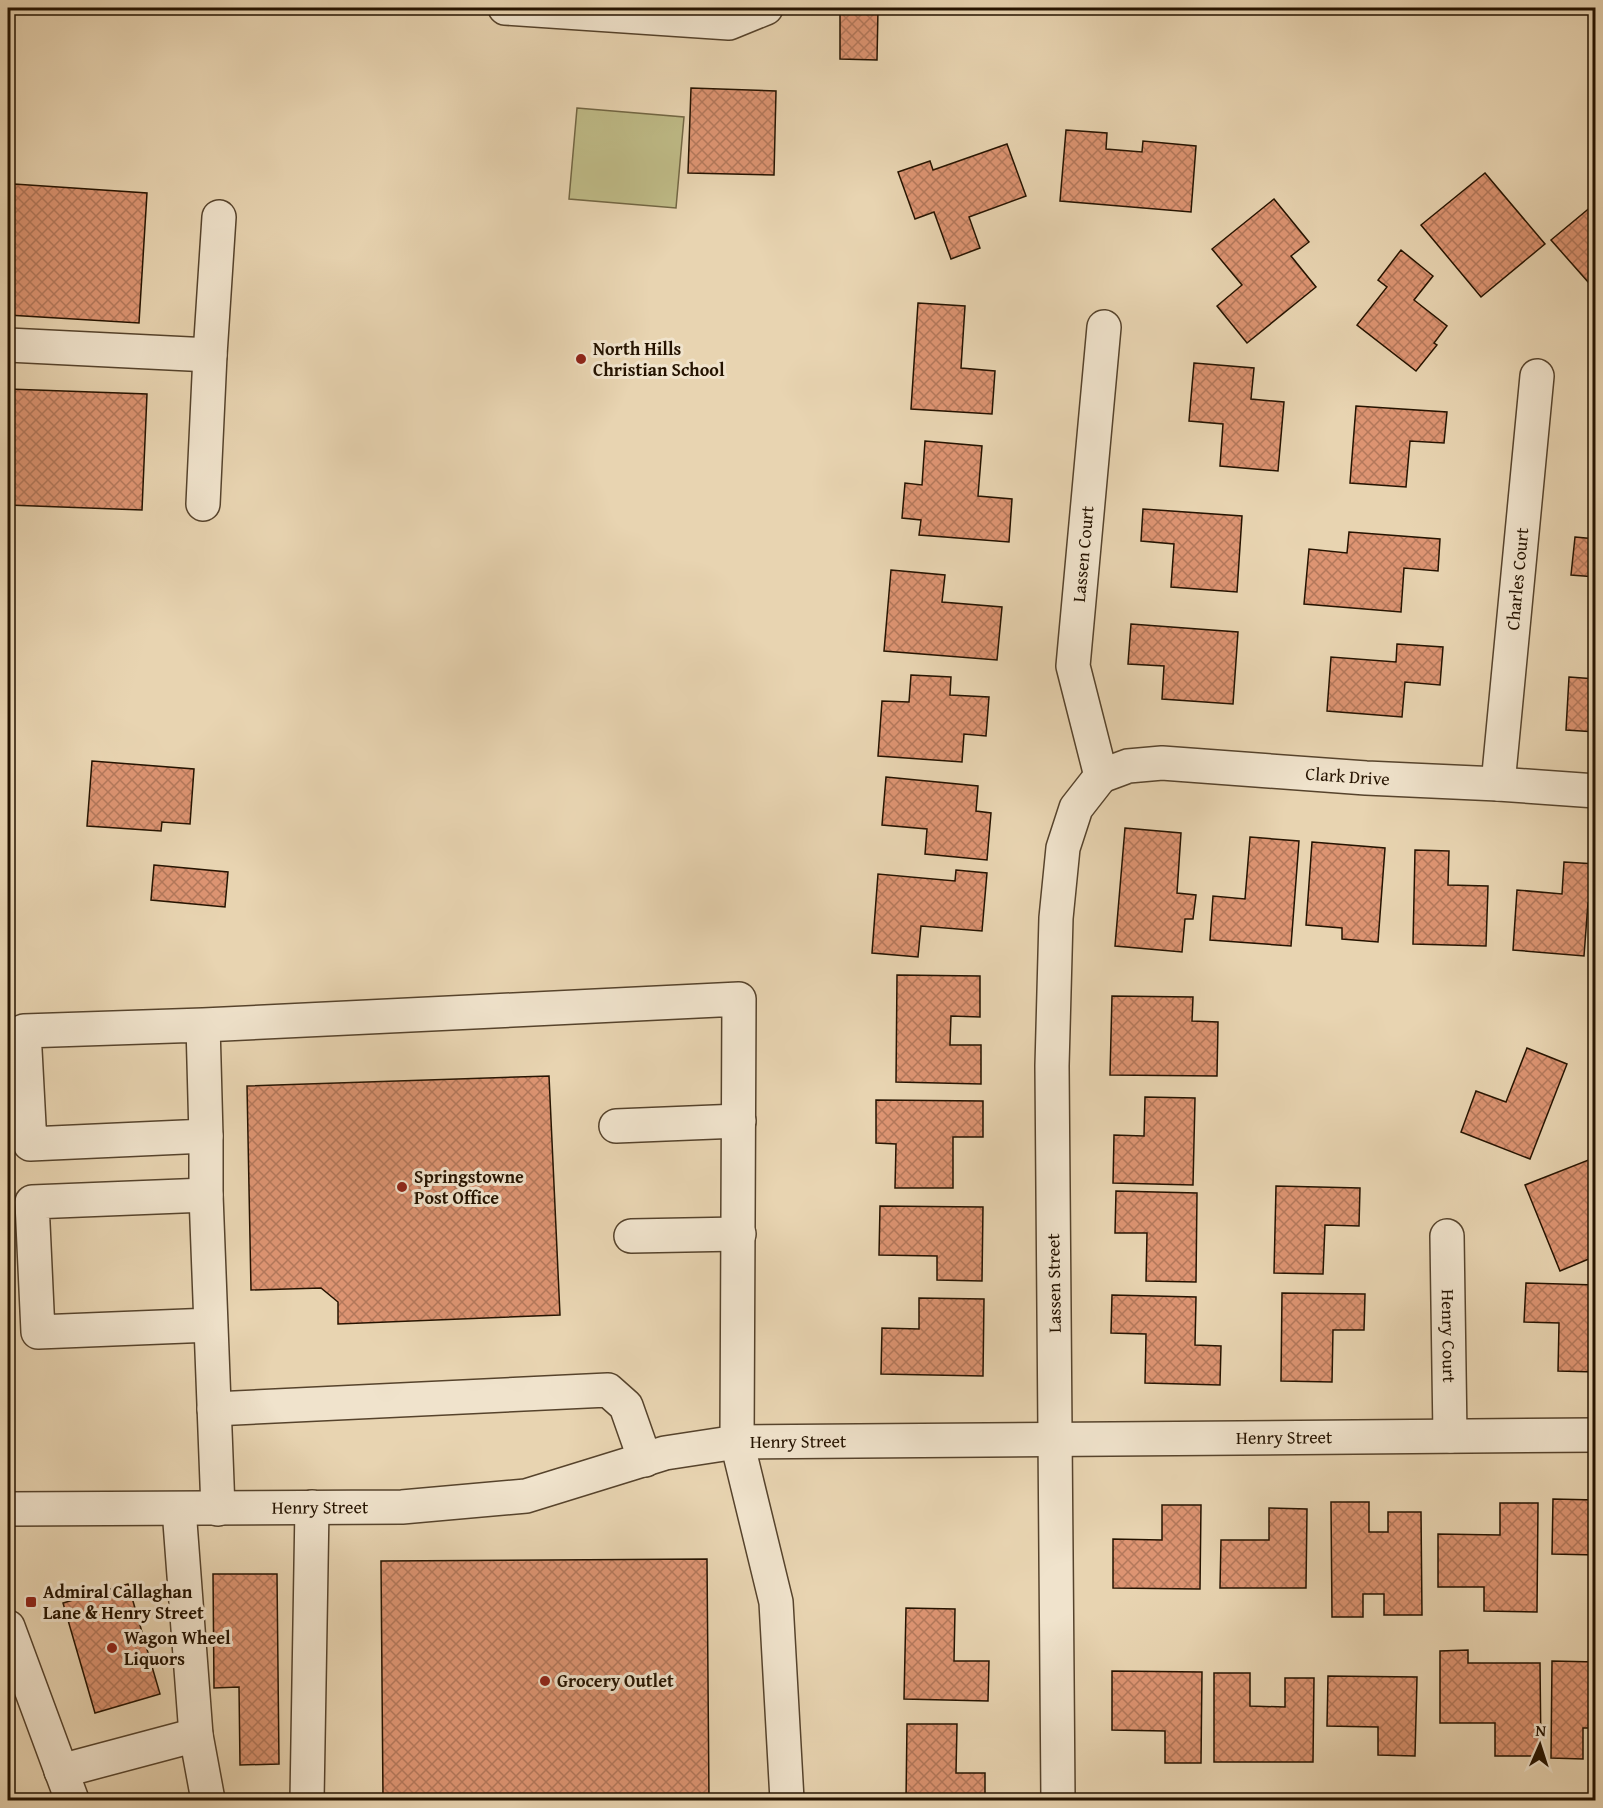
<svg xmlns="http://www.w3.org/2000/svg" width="1603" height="1808" viewBox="0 0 1603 1808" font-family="'Gentium Book Plus',serif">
	<defs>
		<pattern id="building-cross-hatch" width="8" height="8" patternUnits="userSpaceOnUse" patternTransform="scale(1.5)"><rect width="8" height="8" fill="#dd9472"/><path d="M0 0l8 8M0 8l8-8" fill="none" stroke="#b3785b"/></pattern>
	</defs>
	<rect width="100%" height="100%" fill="#e8d4b1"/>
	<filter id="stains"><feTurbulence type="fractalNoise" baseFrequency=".00333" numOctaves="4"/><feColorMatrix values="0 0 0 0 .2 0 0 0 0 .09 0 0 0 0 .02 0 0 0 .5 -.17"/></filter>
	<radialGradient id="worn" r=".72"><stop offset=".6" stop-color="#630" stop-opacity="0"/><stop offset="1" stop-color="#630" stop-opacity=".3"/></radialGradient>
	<polygon fill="#beba86" stroke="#726643" stroke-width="1.5" points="577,108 684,117 676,208 569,199"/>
	<g fill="url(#building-cross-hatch)" stroke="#251300" stroke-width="1.5">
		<polygon points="840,8 878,9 877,60 840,59"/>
		<polygon points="691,88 776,91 774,175 688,173"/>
		<polygon points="1066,130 1107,133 1106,149 1142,152 1143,141 1196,146 1191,212 1060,201"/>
		<polygon points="1007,144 1026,196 969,217 980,248 951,259 934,212 915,219 898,172 930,161 933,170"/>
		<polygon points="1485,173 1545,244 1481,297 1421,225"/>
		<polygon points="14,184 147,193 139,323 8,315"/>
		<polygon points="1274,199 1309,242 1291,256 1316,287 1247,343 1217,306 1242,285 1212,249"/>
		<polygon points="1592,206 1596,210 1596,291 1551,240"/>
		<polygon points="1401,250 1433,276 1414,300 1447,326 1434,343 1437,345 1416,371 1357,325 1387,287 1378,280"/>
		<polygon points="918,303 965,306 961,368 995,371 992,414 911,409"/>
		<polygon points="1194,363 1254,368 1251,399 1284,402 1278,471 1220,466 1223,424 1189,421"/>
		<polygon points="8,389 147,394 142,510 8,505"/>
		<polygon points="1356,406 1447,412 1444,443 1410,441 1406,487 1350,483"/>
		<polygon points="925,441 982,446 978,496 1012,499 1009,542 919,535 921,520 902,518 905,483 922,485"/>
		<polygon points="1143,509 1242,516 1237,592 1171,587 1174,544 1141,541"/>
		<polygon points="1349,532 1440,539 1438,571 1404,568 1401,612 1304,604 1309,549 1347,553"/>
		<polygon points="1575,537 1596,539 1596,577 1571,575"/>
		<polygon points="891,570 945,575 942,602 1002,607 997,660 884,651"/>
		<polygon points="1131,624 1238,632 1233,704 1162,699 1164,666 1128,664"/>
		<polygon points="1397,644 1443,647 1440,685 1405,682 1402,717 1327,711 1331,657 1396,662"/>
		<polygon points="911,675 951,677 950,695 989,697 986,736 964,734 962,762 878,756 882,701 909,702"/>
		<polygon points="1569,677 1596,679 1596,732 1566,730"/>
		<polygon points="92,761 194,769 190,824 162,822 161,831 87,826"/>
		<polygon points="886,777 978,786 976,811 991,813 987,860 925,854 927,829 882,825"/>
		<polygon points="1125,828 1181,833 1177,893 1196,895 1193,919 1185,919 1182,952 1115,946"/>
		<polygon points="1250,837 1299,841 1291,946 1210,940 1213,896 1245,899"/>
		<polygon points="1312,842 1385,848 1378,942 1342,939 1342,928 1306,925"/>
		<polygon points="1415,850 1449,851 1448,885 1488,886 1486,946 1413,944"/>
		<polygon points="1564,862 1596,864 1596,904 1588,903 1584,956 1513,950 1517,890 1562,894"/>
		<polygon points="154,865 228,872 225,907 151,900"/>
		<polygon points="956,870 987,873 982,931 921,926 918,957 872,953 878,874 955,881"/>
		<polygon points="897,975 980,976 980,1017 951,1016 950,1045 981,1045 981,1084 896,1082"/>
		<polygon points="1112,996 1193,997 1192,1021 1218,1022 1217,1076 1110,1075"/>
		<polygon points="1527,1048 1567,1064 1530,1159 1461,1132 1476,1091 1506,1102"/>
		<polygon points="549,1076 560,1315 338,1324 338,1302 321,1288 251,1290 247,1086"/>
		<polygon points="1145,1097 1195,1098 1193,1185 1113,1183 1114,1135 1144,1136"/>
		<polygon points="876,1100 983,1101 983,1137 953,1137 953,1188 895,1188 896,1144 876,1143"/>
		<polygon points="1596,1157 1596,1256 1560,1271 1525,1185"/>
		<polygon points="1276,1186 1360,1188 1359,1226 1325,1225 1323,1274 1274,1273"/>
		<polygon points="1116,1191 1197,1193 1196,1282 1146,1281 1147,1233 1115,1233"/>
		<polygon points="880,1206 983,1207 982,1281 937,1280 937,1256 879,1255"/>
		<polygon points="1526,1283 1596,1285 1596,1372 1558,1371 1559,1323 1524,1322"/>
		<polygon points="1282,1293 1365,1294 1364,1330 1333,1330 1332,1382 1281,1381"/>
		<polygon points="1112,1295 1196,1297 1195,1345 1221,1346 1220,1385 1145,1383 1146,1334 1111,1333"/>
		<polygon points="919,1298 984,1299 983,1376 881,1374 882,1328 919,1329"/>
		<polygon points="1553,1499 1596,1500 1596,1555 1552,1554"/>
		<polygon points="1331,1502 1369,1502 1369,1532 1388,1532 1388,1512 1421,1512 1422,1615 1384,1615 1384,1594 1363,1594 1363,1617 1332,1617"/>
		<polygon points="1500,1503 1538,1503 1537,1612 1484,1611 1484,1587 1438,1587 1438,1534 1500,1535"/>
		<polygon points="1162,1505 1201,1505 1200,1589 1113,1588 1113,1539 1162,1540"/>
		<polygon points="1269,1508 1307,1509 1306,1588 1220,1588 1221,1540 1269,1540"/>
		<polygon points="707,1559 709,1800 383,1800 381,1561"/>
		<polygon points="213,1574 277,1574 279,1764 240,1765 239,1687 214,1688"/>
		<polygon points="128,1584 160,1694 95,1713 63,1603"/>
		<polygon points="906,1608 955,1609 954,1661 989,1661 988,1701 904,1699"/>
		<polygon points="1468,1650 1468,1663 1540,1663 1541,1756 1495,1756 1495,1723 1440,1723 1440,1651"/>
		<polygon points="1552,1661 1596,1662 1596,1728 1583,1728 1583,1759 1551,1758"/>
		<polygon points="1112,1671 1202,1672 1201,1763 1165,1763 1165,1731 1112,1730"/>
		<polygon points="1214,1673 1250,1673 1250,1706 1285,1707 1285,1678 1314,1678 1313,1762 1214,1762"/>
		<polygon points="1328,1676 1417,1677 1415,1756 1378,1755 1378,1727 1327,1726"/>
		<polygon points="907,1724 957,1724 956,1773 985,1773 985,1800 906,1800"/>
	</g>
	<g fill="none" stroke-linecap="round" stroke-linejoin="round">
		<defs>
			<g id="minor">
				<polyline points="505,8 729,23 766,8"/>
				<polyline points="8,345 210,355 219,217"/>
				<polyline points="203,504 210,355"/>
				<path id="s1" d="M1101 776 1128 766 1162 763 1366 778 1498 784 1596 791"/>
				<path id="s2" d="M1101 776 1073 666 1104 327"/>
				<path id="s3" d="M1498 784 1537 376"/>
				<polyline points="203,1025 206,1136 30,1144 24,1031 203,1025 739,999 737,1442 776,1602 787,1800"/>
				<polyline points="616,1126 739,1121"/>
				<polyline points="206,1195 206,1136"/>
				<polyline points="631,1236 739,1234"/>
				<path id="s4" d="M1447 1236 1450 1436"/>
				<polyline points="211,1325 38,1332 32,1202 206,1195 218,1509"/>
				<polyline points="214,1409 608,1390 626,1406 645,1460"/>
				<path id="s5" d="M8 1509 402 1507 526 1496 665 1453 737 1442 1596 1435"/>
				<polyline points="179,1509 196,1735 208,1800"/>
				<polyline points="8,1627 72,1800"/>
				<polyline points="61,1771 196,1735"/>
				<polyline points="307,1800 312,1507"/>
				<polyline points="1058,1800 1052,1066 1056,918 1063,848 1076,808 1101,776"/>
			</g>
		</defs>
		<use href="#minor" stroke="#56432c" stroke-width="36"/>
		<use href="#minor" stroke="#f0e3cc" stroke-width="33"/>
	</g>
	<g fill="#8f2418" stroke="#f0e3cc" stroke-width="2">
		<circle cx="581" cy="359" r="6"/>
		<circle cx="402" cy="1187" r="6"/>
		<rect x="25" y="1596" width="12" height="12" rx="3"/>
		<circle cx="112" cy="1648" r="6"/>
		<circle cx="545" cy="1681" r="6"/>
	</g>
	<g text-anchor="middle" stroke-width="6" stroke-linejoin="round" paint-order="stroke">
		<g font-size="18" font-weight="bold" fill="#251300" stroke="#f0e3cc" text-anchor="start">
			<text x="593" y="355">North Hills<tspan x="593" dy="21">Christian School</tspan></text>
			<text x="414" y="1183">Springstowne<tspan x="414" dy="21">Post Office</tspan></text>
			<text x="43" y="1598">Admiral Callaghan<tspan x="43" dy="21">Lane &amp; Henry Street</tspan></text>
			<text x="124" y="1644">Wagon Wheel<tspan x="124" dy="21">Liquors</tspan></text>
			<text x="557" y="1687">Grocery Outlet</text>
		</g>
		<g font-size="18" fill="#251300" stroke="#f0e3cc">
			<text dy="6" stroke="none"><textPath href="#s2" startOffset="226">Lassen Court</textPath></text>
			<text dy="6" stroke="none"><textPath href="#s3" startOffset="206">Charles Court</textPath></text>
			<text dy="6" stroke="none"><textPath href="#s1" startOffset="249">Clark Drive</textPath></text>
			<text transform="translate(1054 1283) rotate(-91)" y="6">Lassen Street</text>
			<text dy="6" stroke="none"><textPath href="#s4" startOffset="100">Henry Court</textPath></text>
			<text dy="6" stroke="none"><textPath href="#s5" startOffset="1284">Henry Street</textPath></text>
			<text dy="6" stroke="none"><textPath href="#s5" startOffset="798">Henry Street</textPath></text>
			<text dy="6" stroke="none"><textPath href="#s5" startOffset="312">Henry Street</textPath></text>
		</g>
	</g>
	<rect width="1603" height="1808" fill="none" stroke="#e8d4b1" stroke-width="30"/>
	<rect x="9" y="9" width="1585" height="1790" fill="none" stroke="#251300" stroke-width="3"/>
	<rect x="15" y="15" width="1573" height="1778" fill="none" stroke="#251300" stroke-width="1.5"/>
	<g transform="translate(1540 1745) rotate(3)" stroke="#f0e3cc" stroke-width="4.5" paint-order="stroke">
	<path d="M0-4.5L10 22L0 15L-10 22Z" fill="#251300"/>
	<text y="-9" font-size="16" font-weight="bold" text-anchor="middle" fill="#251300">N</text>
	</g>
	<rect width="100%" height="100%" filter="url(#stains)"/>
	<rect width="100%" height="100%" fill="url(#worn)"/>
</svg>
